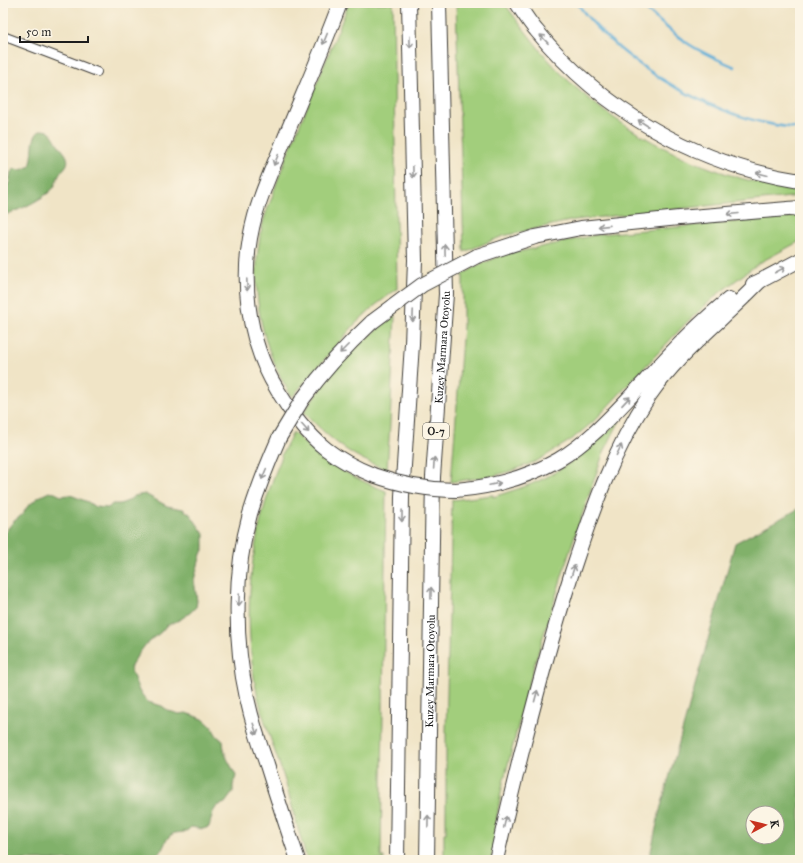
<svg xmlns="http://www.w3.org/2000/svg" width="803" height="863" viewBox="0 0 803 863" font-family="'IM FELL Great Primer',serif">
	<rect width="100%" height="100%" fill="#fcf5e5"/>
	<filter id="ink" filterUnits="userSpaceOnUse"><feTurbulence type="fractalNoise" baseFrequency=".025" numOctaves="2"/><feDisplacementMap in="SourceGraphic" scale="8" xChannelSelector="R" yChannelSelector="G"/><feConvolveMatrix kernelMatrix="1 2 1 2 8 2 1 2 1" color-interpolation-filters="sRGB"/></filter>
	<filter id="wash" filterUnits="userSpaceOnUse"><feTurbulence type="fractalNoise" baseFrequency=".012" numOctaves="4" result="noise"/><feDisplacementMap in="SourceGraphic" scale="16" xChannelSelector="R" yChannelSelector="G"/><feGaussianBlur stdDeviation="0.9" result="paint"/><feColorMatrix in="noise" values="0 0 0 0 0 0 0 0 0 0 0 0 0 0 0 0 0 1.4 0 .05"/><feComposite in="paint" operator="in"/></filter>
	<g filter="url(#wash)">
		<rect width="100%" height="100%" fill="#f0e4c6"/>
		<g fill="#a2ce7b" stroke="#5f754c">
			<path d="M349 3H393L397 289 373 307 355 324 292 397C259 345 248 283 263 223 265 215 268 207 271 200 279 174 290 149 300 124 317 84 333 43 349 3Z"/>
			<path d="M456 3H504C520 24 535 45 553 65 609 126 692 170 773 186 782 188 791 188 800 189V196L574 220 503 236 464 252Z"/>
			<polygon points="800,216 800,241 759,263 719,293 687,322 594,421 571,440 537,461 514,470 493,476 451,482 463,326 463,274 479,265 515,250 518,252 600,234"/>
			<path d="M395 315 390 424 387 470C376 465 365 461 355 455 336 444 319 428 304 412L325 381 351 351Z"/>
			<path d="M620 420 603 454 573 541 533 669 502 787 495 828 497 829 491 860H444V833H446V732L452 500 493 495V497C511 491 529 486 545 478 573 463 597 442 620 420Z"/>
			<path d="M293 432C320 460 350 477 386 491L381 857H384V860H307C299 834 293 808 285 781 275 749 261 717 255 683 245 624 248 566 264 508 269 491 274 474 282 457L281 456Z"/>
		</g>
		<g fill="#81b16b" stroke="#4e6644" fill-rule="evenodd">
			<path d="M41 130C53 130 53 138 60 147 64 152 71 159 66 166 64 169 62 170 60 173 58 177 56 183 54 187 50 194 28 206 20 209 14 212 9 213 3 216V186L9 184 11 172 14 169 21 170 30 166C35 154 29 138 41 130Z"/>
			<path d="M49 492 55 493 61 496 68 495 73 496 88 502 95 507 108 508 112 504H120L128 501 134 496 145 494 167 506 183 509 190 514 204 534V548L201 554 194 580 197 601 196 607 191 612 181 619 166 626 161 632 146 644 137 656 130 668 139 691 148 702 162 706 169 711 179 714 186 713 203 719 211 726 217 736 223 741C224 758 230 762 236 776L233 785V792L225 803 217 806 213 812 209 827 203 829 191 827C183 836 178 830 171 835 165 839 165 846 161 851 158 855 151 857 147 860H3V535L13 522 23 514 27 507 39 497Z"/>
			<path d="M800 508V860H649L660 810 735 543ZM753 813H777V837H753Z"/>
		</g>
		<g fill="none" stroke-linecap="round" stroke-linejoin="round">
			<g stroke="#5dadd7" stroke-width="2.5">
				<path d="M577 3C621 66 723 124 800 128"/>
				<path d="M639 3C654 17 670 31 687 43 702 53 719 60 735 67"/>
			</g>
		</g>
	</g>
	<g filter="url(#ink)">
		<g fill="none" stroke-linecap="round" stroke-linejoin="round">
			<defs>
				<polyline id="street" points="3,36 97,72"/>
				<g id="highway">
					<path d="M340 3C323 49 303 94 284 140 274 165 262 190 255 216 239 274 246 339 278 391 289 410 308 435 326 449 340 460 356 468 373 475"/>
					<path d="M517 3C523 12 529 22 536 30 602 111 698 165 800 181"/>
					<polyline points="477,256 535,237 581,228 679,218 800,208"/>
					<polyline points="753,284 760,281 800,260"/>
					<path d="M302 400C323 371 346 346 372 322"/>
					<path d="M279 438C268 463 258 488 250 514 234 571 234 640 247 698 252 721 259 743 267 765 277 797 287 828 298 860"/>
					<path d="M456 490C492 487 526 478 558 460 592 440 619 408 646 380 672 351 698 324 729 299"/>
					<polyline points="397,860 402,496 412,344 415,260 409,3"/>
					<path id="s1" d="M427 860 433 477 446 294 439 3"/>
					<path d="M496 860C518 763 542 667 572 572 592 511 613 450 649 396 680 351 723 320 760 281"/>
				</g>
			</defs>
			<use href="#street" stroke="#3c3a36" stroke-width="10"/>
			<use href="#highway" stroke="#3c3a36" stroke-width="16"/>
			<use href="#street" stroke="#fff" stroke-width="8"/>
			<use href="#highway" stroke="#fff" stroke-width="14"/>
			<defs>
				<g id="highway-bridge">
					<polyline points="372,322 422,285 477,256"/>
					<polyline points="279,438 302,400"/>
					<path d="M373 475C401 485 427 490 456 490"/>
				</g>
			</defs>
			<use href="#highway-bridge" stroke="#3c3a36" stroke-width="16" stroke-linecap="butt"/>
			<use href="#highway-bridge" stroke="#fff" stroke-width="14"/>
		</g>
		<defs><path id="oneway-shaft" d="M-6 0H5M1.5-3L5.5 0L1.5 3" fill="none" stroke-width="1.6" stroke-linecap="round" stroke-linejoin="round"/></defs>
		<g stroke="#999">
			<use href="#oneway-shaft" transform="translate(325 39) rotate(112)"/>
			<use href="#oneway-shaft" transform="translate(544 39) rotate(-133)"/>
			<use href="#oneway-shaft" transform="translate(410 42) rotate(88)"/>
			<use href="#oneway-shaft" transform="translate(643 123) rotate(-147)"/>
			<use href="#oneway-shaft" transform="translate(276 160) rotate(113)"/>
			<use href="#oneway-shaft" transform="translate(413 172) rotate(89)"/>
			<use href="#oneway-shaft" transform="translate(762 174) rotate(-165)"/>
			<use href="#oneway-shaft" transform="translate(733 214) rotate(175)"/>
			<use href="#oneway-shaft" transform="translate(604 226) rotate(174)"/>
			<use href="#oneway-shaft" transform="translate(445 250) rotate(-91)"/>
			<use href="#oneway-shaft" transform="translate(780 270) rotate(-28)"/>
			<use href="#oneway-shaft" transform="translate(247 285) rotate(88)"/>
			<use href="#oneway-shaft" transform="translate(413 316) rotate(92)"/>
			<use href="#oneway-shaft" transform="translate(344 349) rotate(135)"/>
			<use href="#oneway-shaft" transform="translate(626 401) rotate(-47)"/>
			<use href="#oneway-shaft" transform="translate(305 428) rotate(49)"/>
			<use href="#oneway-shaft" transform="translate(619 450) rotate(-64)"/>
			<use href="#oneway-shaft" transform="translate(434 463) rotate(-86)"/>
			<use href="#oneway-shaft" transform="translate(264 474) rotate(113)"/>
			<use href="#oneway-shaft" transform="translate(495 484) rotate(-12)"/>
			<use href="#oneway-shaft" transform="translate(402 516) rotate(91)"/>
			<use href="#oneway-shaft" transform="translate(573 571) rotate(-72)"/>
			<use href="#oneway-shaft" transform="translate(431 593) rotate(-89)"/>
			<use href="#oneway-shaft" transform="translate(239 600) rotate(92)"/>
			<use href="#oneway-shaft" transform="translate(536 696) rotate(-75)"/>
			<use href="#oneway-shaft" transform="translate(255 729) rotate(72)"/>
			<use href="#oneway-shaft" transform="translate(428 821) rotate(-89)"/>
			<use href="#oneway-shaft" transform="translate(505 822) rotate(-77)"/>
		</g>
	</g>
	<g text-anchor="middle" stroke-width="4" stroke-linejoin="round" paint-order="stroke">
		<rect fill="#fcf5e5" stroke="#5f5d58" stroke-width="1" x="423" y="423" width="26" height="16" rx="3"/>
		<g font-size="10" font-weight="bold" fill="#1c1c1c">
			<text x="436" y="435">O-7</text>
		</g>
		<g font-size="11" fill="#1c1c1c" stroke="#fcf5e5">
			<text dy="4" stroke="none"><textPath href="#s1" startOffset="513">Kuzey Marmara Otoyolu</textPath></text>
			<text dy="4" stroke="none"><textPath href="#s1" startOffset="189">Kuzey Marmara Otoyolu</textPath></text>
		</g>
	</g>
	<rect width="803" height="863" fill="none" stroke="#fcf5e5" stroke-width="16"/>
	<g transform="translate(765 825) rotate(83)"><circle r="19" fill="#fcf5e5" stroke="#a29e95"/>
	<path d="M0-3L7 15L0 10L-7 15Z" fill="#c8321e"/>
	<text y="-6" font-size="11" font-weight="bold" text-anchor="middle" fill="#1c1c1c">K</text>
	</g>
	<path d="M20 36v6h68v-6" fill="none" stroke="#1c1c1c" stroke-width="2"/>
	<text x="26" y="36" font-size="12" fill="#1c1c1c" stroke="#fcf5e5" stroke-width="3" paint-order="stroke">50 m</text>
</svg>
